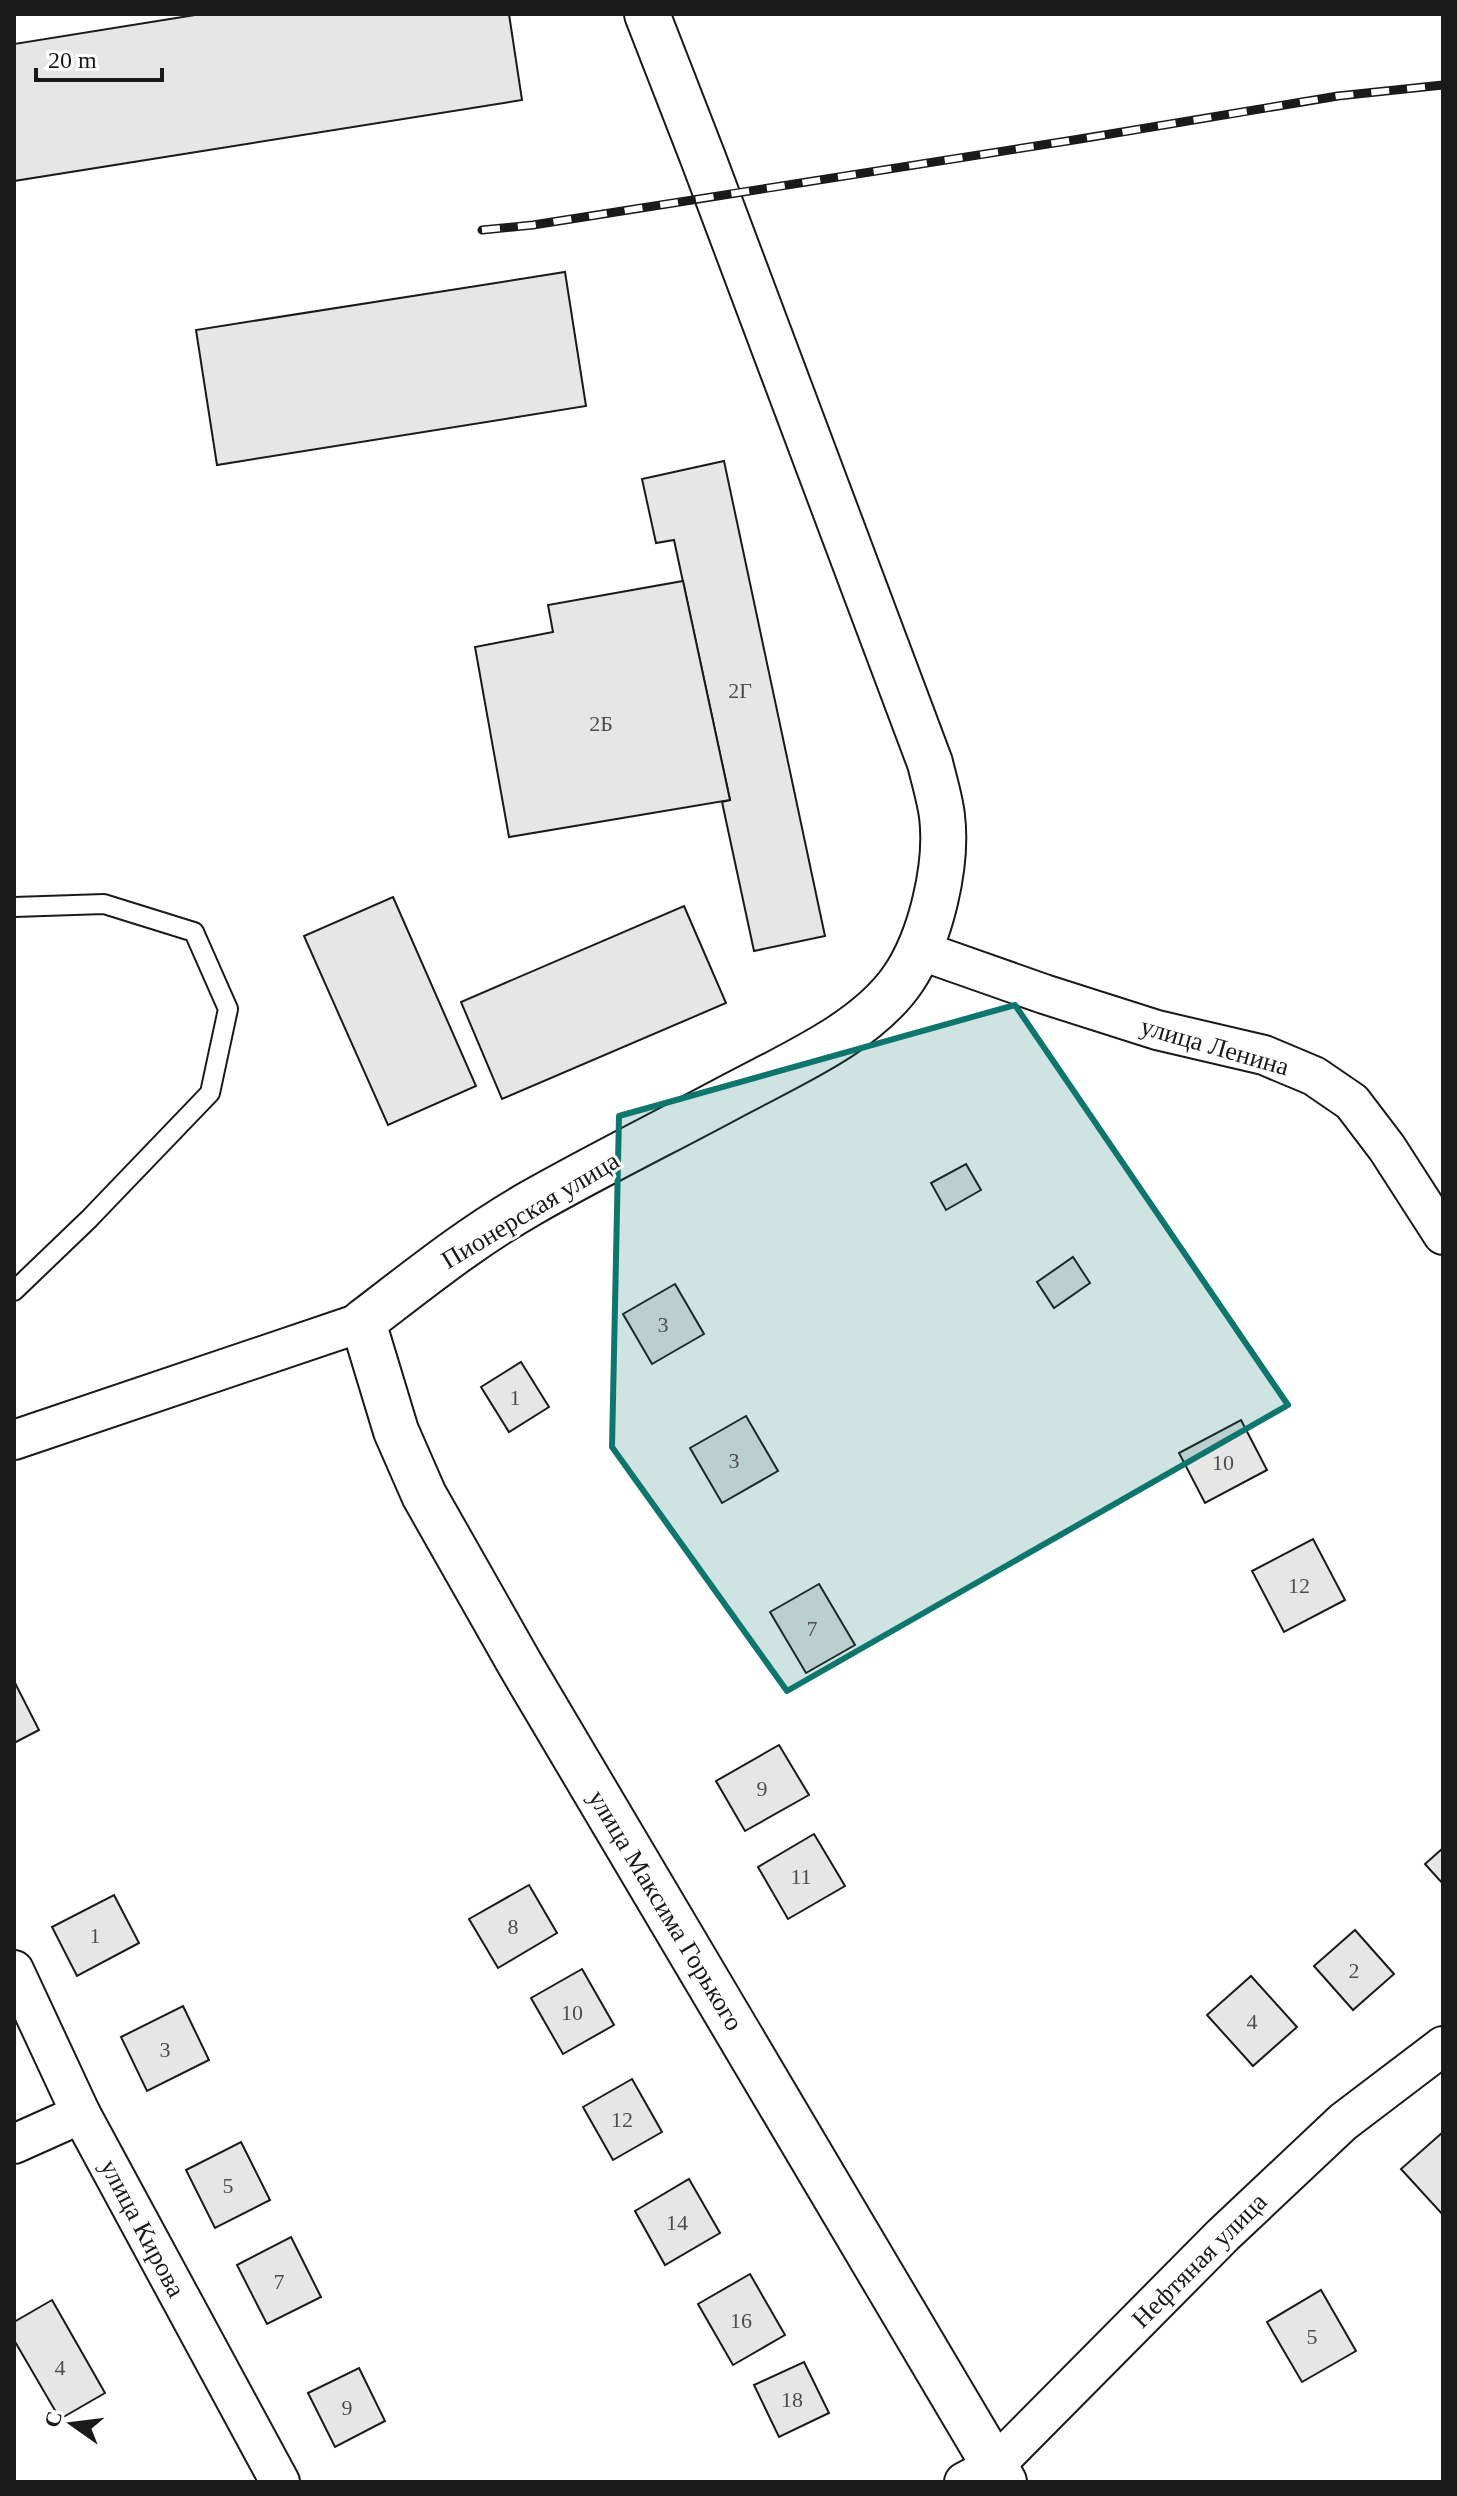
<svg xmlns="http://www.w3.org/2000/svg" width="1457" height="2496" viewBox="0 0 1457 2496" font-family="Georgia,serif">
	<rect width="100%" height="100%" fill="#fff"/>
	<g fill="#e6e6e6" stroke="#1a1a1a" stroke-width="2">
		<polygon points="201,14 509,14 522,100 14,181 14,44"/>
		<polygon points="565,272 586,406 217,465 196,330"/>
		<polygon points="724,461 825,936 754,951 722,802 730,800 674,540 656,543 642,479"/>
		<polygon points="683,581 730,800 509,837 475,647 553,632 548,605"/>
		<polygon points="393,897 476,1086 388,1125 304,936"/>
		<polygon points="684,906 726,1003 502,1099 461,1002"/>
		<polygon points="966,1164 981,1190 946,1210 931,1183"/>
		<polygon points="1073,1257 1090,1283 1054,1308 1037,1282"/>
		<polygon points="675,1284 704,1334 652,1364 623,1314"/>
		<polygon points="521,1362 549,1407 509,1432 481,1387"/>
		<polygon points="746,1416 778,1471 722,1503 690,1448"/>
		<polygon points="1241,1420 1267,1470 1205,1503 1179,1453"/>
		<polygon points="1313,1539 1345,1600 1284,1632 1252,1571"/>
		<polygon points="819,1584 855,1645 806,1673 770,1612"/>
		<polygon points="14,1681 39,1730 14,1743"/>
		<polygon points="779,1745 809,1795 745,1831 716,1781"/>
		<polygon points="814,1834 845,1886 788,1919 758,1867"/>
		<polygon points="1443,1848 1443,1884 1425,1864"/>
		<polygon points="529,1885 557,1933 498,1968 469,1919"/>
		<polygon points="114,1895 139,1943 77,1976 52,1927"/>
		<polygon points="1355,1930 1394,1974 1353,2010 1314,1966"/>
		<polygon points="582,1969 614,2025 563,2054 531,1998"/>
		<polygon points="1251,1976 1297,2027 1253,2066 1207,2015"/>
		<polygon points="183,2006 209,2060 147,2091 121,2037"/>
		<polygon points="632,2079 662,2132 613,2160 583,2107"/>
		<polygon points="1443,2132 1443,2215 1401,2169"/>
		<polygon points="241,2142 270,2200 215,2228 186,2170"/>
		<polygon points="689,2179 720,2233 665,2265 635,2211"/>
		<polygon points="291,2237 321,2297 267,2324 237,2265"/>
		<polygon points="750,2274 785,2335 733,2365 698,2304"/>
		<polygon points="1321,2290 1356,2351 1302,2382 1267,2322"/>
		<polygon points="52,2300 105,2393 60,2419 14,2340 14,2322"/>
		<polygon points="804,2362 829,2413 779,2437 754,2385"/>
		<polygon points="359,2368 385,2421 335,2447 308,2393"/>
	</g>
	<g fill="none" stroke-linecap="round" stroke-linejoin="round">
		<defs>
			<polyline id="service" points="14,907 104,904 194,932 228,1009 210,1093 89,1219 14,1291"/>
			<g id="minor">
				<polyline points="919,950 1044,994 1157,1030 1264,1055 1314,1076 1352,1102 1387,1148 1443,1235"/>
				<polyline points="14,1440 363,1322"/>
				<polyline points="14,1970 81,2114 280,2482"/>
				<polyline points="14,2144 81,2114"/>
				<polyline points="964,2482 994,2466 1223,2235 1343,2122 1443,2046"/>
			</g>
			<path id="tertiary" d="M647 14 703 158 930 763C934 780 940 799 942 816 948 865 931 938 903 979 867 1032 790 1065 734 1095 667 1131 598 1165 531 1203 471 1237 418 1280 363 1322L396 1431 424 1495 521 1666 1004 2482"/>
		</defs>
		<use href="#service" stroke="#1a1a1a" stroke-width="22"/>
		<use href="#minor" stroke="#1a1a1a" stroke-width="42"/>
		<use href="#tertiary" stroke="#1a1a1a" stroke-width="48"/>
		<use href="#service" stroke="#fff" stroke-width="18"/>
		<use href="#minor" stroke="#fff" stroke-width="38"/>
		<use href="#tertiary" stroke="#fff" stroke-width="44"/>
		<defs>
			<polyline id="rail" points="482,230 533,225 1080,139 1338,96 1443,85"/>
		</defs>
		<use href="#rail" stroke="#1a1a1a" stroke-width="9"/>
		<use href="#rail" stroke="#fff" stroke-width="6" stroke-dasharray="18" stroke-linecap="butt"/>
	</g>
	<path fill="#0f766e" fill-opacity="0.2" stroke="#0f766e" stroke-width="6" stroke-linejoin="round" d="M1015 1005 1288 1405 787 1691 612 1447 619 1116Z"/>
	<g text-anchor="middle" stroke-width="6" stroke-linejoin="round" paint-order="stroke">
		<g font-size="22" fill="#4d4d4d">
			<text x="740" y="698">2Г</text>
			<text x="601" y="731">2Б</text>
			<text x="663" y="1332">3</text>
			<text x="515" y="1405">1</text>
			<text x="734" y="1468">3</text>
			<text x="1223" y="1470">10</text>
			<text x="1299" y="1593">12</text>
			<text x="812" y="1636">7</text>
			<text x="762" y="1796">9</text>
			<text x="801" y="1884">11</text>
			<text x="513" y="1934">8</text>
			<text x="95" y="1943">1</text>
			<text x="1354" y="1978">2</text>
			<text x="572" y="2020">10</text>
			<text x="1252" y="2029">4</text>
			<text x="165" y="2057">3</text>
			<text x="622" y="2127">12</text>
			<text x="228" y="2193">5</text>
			<text x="677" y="2230">14</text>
			<text x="279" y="2289">7</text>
			<text x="741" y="2328">16</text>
			<text x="1312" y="2344">5</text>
			<text x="60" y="2375">4</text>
			<text x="792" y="2407">18</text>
			<text x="347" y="2415">9</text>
		</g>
		<g font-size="26" fill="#1a1a1a" stroke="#fff">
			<text transform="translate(1215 1046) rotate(16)" y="9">улица Ленина</text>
			<text transform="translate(530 1210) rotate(-31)" y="9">Пионерская улица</text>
			<text transform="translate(666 1910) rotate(59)" y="9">улица Максима Горького</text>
			<text transform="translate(143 2228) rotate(62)" y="9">улица Кирова</text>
			<text transform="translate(1199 2260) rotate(-45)" y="9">Нефтяная улица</text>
		</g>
	</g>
	<rect width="1457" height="2496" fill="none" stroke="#1a1a1a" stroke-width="32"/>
	<g transform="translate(72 2424) rotate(284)" stroke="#ffffff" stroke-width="6" paint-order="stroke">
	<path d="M0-6L14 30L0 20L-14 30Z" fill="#1a1a1a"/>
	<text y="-12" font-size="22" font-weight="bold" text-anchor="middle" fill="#1a1a1a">С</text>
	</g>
	<path d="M36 68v12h126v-12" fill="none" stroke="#1a1a1a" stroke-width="4"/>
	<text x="48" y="68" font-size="24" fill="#1a1a1a" stroke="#ffffff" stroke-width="6" paint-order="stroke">20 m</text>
</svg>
